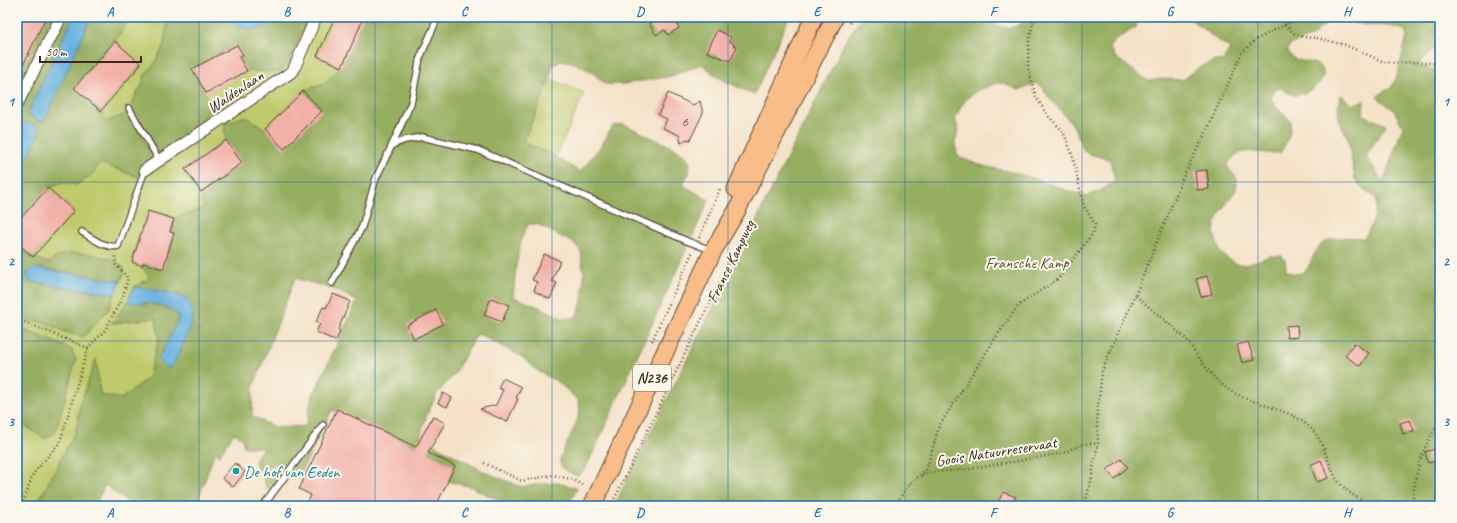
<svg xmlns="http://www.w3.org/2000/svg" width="1457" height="523" viewBox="0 0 1457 523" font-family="Caveat,sans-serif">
	<rect width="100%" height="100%" fill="#fbf7ec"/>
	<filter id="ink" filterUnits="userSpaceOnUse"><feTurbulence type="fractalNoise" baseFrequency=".025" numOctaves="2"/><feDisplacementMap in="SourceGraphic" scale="8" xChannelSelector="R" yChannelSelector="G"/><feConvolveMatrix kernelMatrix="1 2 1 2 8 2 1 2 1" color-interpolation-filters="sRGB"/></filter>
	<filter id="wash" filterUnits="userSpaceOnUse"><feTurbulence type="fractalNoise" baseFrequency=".012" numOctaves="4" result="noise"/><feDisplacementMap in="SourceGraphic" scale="16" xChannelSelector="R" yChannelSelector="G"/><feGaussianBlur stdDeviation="0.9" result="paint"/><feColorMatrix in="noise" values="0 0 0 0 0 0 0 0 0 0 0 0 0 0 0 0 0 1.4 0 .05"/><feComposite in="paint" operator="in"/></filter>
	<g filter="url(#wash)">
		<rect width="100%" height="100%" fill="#f4e1c6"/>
		<g fill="#beca6c" stroke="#7c7a45">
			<polygon points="130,17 169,17 163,47 155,63 145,75 142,85 131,104 184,138 197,122 208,115 193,69 237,45 243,55 288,63 309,17 335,17 317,56 342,67 323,84 303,91 265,129 245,116 224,124 226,140 185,169 201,192 204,208 174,219 148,211 132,262 142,266 150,278 134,287 127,303 112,323 156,318 159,339 148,379 121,400 100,395 96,360 80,405 76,431 36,506 17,506 17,420 45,439 71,349 17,327 17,316 31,321 44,321 65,332 108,310 125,270 63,254 48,263 33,257 74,211 48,188 62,182 93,174 100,162 138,177 141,169 154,159 129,113 105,123 101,111 141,65 115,41"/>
			<polygon points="550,79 584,93 556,157 523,142"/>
		</g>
		<g fill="#96ae60" stroke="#686c3f" fill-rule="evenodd">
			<polygon points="17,17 130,17 115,41 101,111 105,122 129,113 154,159 141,169 138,177 100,163 93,174 76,185 62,182 48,188 17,222"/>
			<polygon points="169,17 226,17 234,22 249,29 278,20 281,17 309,17 288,63 280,72 247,71 239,57 243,54 237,45 193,69 206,93 208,116 197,122 184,138 159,155 131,104 142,85 145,75 155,63 163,47"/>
			<path d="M364 17H789L754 95 716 76 702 64 672 76 623 84H606L593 73 577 64 564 60 555 64 552 67 550 79 523 142 556 157 580 172 601 146 613 126 623 124 674 148 687 157 690 164 689 173 684 181V186L709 200 585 470 577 476C569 471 559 470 560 459L578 419 580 410 578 400 558 382 538 371 522 357 479 334 475 337 455 373 437 394 427 414 420 437 485 472 522 487 540 484 558 483 577 488 568 506H511L469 486 448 481 455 466 337 409 336 412 332 410 299 477 293 471 296 456 268 489 264 482 263 476 282 466 278 463 257 471 255 459 263 448 244 447 242 438 234 433 219 456 215 451 196 506H133L105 485 95 506H36L76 431 80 405 96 359 100 395 121 399 148 378 159 339 156 318 112 323 128 301C134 305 139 303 146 303 157 303 171 307 178 315V320L160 362 163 365 169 368 173 365 192 323 187 298 165 292 134 287 150 278 142 266 143 263 163 269 174 234 170 232 174 219 204 208 201 192 242 163 226 140 224 124 245 116 265 129 284 148 322 111 303 91 323 84 342 67ZM529 224H537L558 235 575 244 581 252 584 276 582 301 578 313 574 318 564 319 544 309 513 297C515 279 517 238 529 224ZM295 278 333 289 357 301 311 400 306 426 276 428 252 416 253 388Z"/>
			<path d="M862 17H980C988 23 1004 30 1014 27 1019 26 1023 21 1027 17H1139L1135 28 1116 39 1110 48 1115 57 1148 81 1161 79 1183 80C1195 71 1207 59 1223 61L1230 48 1220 42 1188 17H1440V42L1417 66 1440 71V219L1438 258 1440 260V292L1437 299 1440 303V506H614L845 42ZM1342 20 1364 25 1390 26 1405 30 1407 36 1397 76 1390 90H1385L1377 97 1394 110 1403 127 1383 182 1366 156 1386 125 1363 115 1364 100 1353 105 1341 95 1338 105 1339 121 1348 138 1355 179 1360 186 1376 198C1378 211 1372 227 1364 238 1351 238 1333 235 1322 244 1307 257 1313 282 1286 271L1285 260 1282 256H1270L1245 265 1238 264 1229 260 1220 252 1214 233 1215 225 1221 211 1236 190 1237 179 1227 166C1239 141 1260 157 1281 152L1289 136 1291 121 1274 105 1271 98 1275 90 1280 88C1284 90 1290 94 1294 95 1305 96 1329 81 1322 69 1317 60 1300 63 1293 58 1291 56 1289 53 1287 51L1291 44 1313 36 1320 28 1330 22ZM997 83H1004L1019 90 1036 83 1043 88 1048 96 1073 125 1084 151C1092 156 1101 156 1110 160L1115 179C1112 186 1093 195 1085 196 1063 190 1041 180 1019 174 998 168 975 167 957 155L955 142 959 130 955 119C966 94 973 92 997 83Z"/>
			<path d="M17 243 33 257 48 263C53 260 59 255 65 254 78 251 120 256 125 270L121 281 42 269 30 282 115 294 108 310 83 337 65 332 44 322 31 321 17 316Z"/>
			<polygon points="17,327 71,349 76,360 55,433 45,439 17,420"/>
		</g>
		<g fill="#65b0de" stroke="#506d7e">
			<polygon points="73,17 91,17 46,118 44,121 39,121 30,117 29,110"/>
			<path d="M226 17H281C274 24 258 31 249 29 241 27 231 22 226 17Z"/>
			<path d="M27 122 36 126 40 131 17 180C17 163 12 134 27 122Z"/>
			<path d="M34 268 42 269 121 281 115 294 30 282 27 276C28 271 30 270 34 268Z"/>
			<path d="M134 287 165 292 187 298C189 302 192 308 193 312 194 327 180 351 173 365L169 368C164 366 161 364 159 358L178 320V315C171 307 156 303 146 303 139 303 134 305 128 301Z"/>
		</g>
		<g id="blocks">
			<g fill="#f2b1a8">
				<polygon points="17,17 46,17 17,78"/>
				<polygon points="335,17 364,17 342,67 317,56"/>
				<polygon points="647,17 673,17 679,28 668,35 665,30 656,35 649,23 651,22"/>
				<polygon points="717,30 731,37 729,41 734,44 733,45 737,47 730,61 707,52"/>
				<polygon points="115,41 141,64 101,111 74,88"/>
				<polygon points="237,45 243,55 239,57 247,71 206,93 192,69"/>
				<polygon points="303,91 322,111 284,149 265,129"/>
				<polygon points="668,93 693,105 700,101 703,113 690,140 687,139 681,143 679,135 663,128 667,119 658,115"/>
				<polygon points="226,140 242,163 201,192 185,169"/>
				<polygon points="1207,170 1209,189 1197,190 1195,171"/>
				<polygon points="48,188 74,211 33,257 17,243 17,222"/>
				<polygon points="148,211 174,219 170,232 174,233 163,269 143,263 142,266 132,262"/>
				<polygon points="544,254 560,261 552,281 557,283 550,299 534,291 537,282 532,280"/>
				<polygon points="1207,276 1212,294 1201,297 1196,279"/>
				<polygon points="333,294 350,301 338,330 340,331 336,341 316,332 320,324 316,322 323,307 326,308"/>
				<polygon points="491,298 509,305 502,322 484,315"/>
				<polygon points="436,310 443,324 414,339 407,325"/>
				<polygon points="1297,325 1298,337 1287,338 1286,326"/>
				<polygon points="1248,342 1254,360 1242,363 1237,345"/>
				<polygon points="1354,343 1369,353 1360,366 1345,356"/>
				<polygon points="503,378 521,387 516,398 518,399 507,422 480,409 496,405 503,390 498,388"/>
				<polygon points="443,393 452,398 447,407 438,403"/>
				<polygon points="337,409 416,447 433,416 445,423 428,453 455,466 436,506 306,506 311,495 299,489"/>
				<polygon points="1410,420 1414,431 1403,434 1400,423"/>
				<polygon points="1435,449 1438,461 1428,463 1425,452"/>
				<polygon points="1121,459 1128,467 1114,479 1107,470"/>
				<polygon points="1321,460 1328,478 1317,482 1310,465"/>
				<polygon points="235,463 245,472 233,487 222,478"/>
				<polygon points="1003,492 1016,497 1012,506 1005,506 998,503"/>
			</g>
		</g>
	</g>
	<g filter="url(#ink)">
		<use href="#blocks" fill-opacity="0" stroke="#574537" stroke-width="1"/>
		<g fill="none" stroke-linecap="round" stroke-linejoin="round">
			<defs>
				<g id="lane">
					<polyline points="129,108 159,160"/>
					<polyline points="392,145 405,140 422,137 478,150 687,241 711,250"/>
					<path d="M82 232C92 238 106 249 118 246L145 170"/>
					<polyline points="332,283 362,227 376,178 392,145 411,103 420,58 438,17"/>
					<polyline points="199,506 199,505"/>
					<polyline points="263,506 323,425"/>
				</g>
				<g id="street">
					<polyline points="17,104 61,17"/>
					<polyline points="145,170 293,71 316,17"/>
				</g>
				<g id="primary">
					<polyline points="736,189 814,17"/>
					<polyline points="592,506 713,251 736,212 835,17"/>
				</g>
			</defs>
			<use href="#lane" stroke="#574537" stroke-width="8"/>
			<use href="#street" stroke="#574537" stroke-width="13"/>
			<use href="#primary" stroke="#574537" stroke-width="19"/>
			<g stroke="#574537" stroke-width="2.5" stroke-dasharray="1 3" stroke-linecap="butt">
				<polyline points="1434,17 1440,21"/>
				<polyline points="849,23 853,17"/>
				<polyline points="1285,25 1295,34 1304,37 1317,38 1345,45 1384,62 1395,63 1417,62 1440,64"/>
				<polyline points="699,238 720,189"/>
				<path d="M1136 296C1152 310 1170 324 1186 339 1191 345 1195 353 1200 359 1207 370 1216 380 1226 388 1250 405 1283 406 1306 424 1324 438 1325 458 1335 476 1342 490 1359 499 1372 506"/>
				<polyline points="17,319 88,348 105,330 123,296 128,278 116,265 115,254"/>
				<polyline points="652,341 693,251"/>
				<polyline points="484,463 522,481 553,475 571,479 585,486"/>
				<path d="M922 475 933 472 970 469 1064 453C1074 447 1085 442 1098 444"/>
				<polyline points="22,506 33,474 60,442 88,348"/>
				<polyline points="611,506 750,220"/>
				<polyline points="895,506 903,493 912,481 921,475 927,468 939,426 998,334 1019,305 1058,279 1093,233 1095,224 1084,207 1072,154 1063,131 1048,116 1036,97 1028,68 1029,42 1034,17"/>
				<polyline points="1084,506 1091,481 1098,444 1097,417 1102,371 1137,291 1184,175 1206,132 1242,53 1255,40 1300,17"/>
				<path d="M1412 506C1415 473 1421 449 1440 421"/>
			</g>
			<use href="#lane" stroke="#fff" stroke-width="5.5"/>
			<use href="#street" stroke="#fff" stroke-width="11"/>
			<use href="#primary" stroke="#f8bd88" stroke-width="17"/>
		</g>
	</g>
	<path fill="none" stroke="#1f6fb2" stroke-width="1" stroke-opacity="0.55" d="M199 17V506M375 17V506M552 17V506M728 17V506M905 17V506M1082 17V506M1258 17V506M17 182H1440M17 341H1440"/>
	<circle fill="#0f9aa8" stroke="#fbf7ec" stroke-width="1.5" cx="236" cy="471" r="4"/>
	<g text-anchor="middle" stroke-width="4" stroke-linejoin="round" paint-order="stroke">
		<g font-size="14" fill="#694c40">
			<text x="685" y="126">6</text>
		</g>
		<rect fill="#fbf7ec" stroke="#75685c" stroke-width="1" x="633" y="365" width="38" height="26" rx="3"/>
		<g font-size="15" font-weight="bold" fill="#3b2a1e">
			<text x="652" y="383">N236</text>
		</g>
		<g font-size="16" fill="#3b2a1e" stroke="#fbf7ec">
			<text transform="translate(235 91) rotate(-34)" y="6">Waldenlaan</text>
			<text transform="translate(730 261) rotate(-64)" y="6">Franse Kampweg</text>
			<text transform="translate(996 451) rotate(-9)" y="6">Goois Natuurreservaat</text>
		</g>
		<g font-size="16" fill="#5c5232" stroke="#fbf7ec">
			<text x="1027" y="268">Fransche Kamp</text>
		</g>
		<g font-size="16" fill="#0d838f" stroke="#fbf7ec" text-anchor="start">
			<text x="244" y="477">De hof van Eeden</text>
		</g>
	</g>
	<rect width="1457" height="523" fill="none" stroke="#fbf7ec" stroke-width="44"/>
	<path d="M40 56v6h101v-6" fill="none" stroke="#3b2a1e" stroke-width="2"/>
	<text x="46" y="56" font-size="12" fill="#3b2a1e" stroke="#fbf7ec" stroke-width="3" paint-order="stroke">50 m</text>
	<rect x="22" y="22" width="1413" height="479" fill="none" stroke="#1f6fb2" stroke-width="1.5"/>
	<g font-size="13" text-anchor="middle" font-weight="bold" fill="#1f6fb2">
		<text x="110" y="16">A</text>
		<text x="287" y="16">B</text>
		<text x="464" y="16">C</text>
		<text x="640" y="16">D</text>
		<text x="817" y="16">E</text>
		<text x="993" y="16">F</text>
		<text x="1170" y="16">G</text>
		<text x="1347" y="16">H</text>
		<text x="11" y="106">1</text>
		<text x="1446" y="106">1</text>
		<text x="11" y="266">2</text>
		<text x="1446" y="266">2</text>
		<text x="11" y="426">3</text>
		<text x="1446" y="426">3</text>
		<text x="110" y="517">A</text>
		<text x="287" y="517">B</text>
		<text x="464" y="517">C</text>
		<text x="640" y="517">D</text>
		<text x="817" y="517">E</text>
		<text x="993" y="517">F</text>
		<text x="1170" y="517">G</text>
		<text x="1347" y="517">H</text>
	</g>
</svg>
